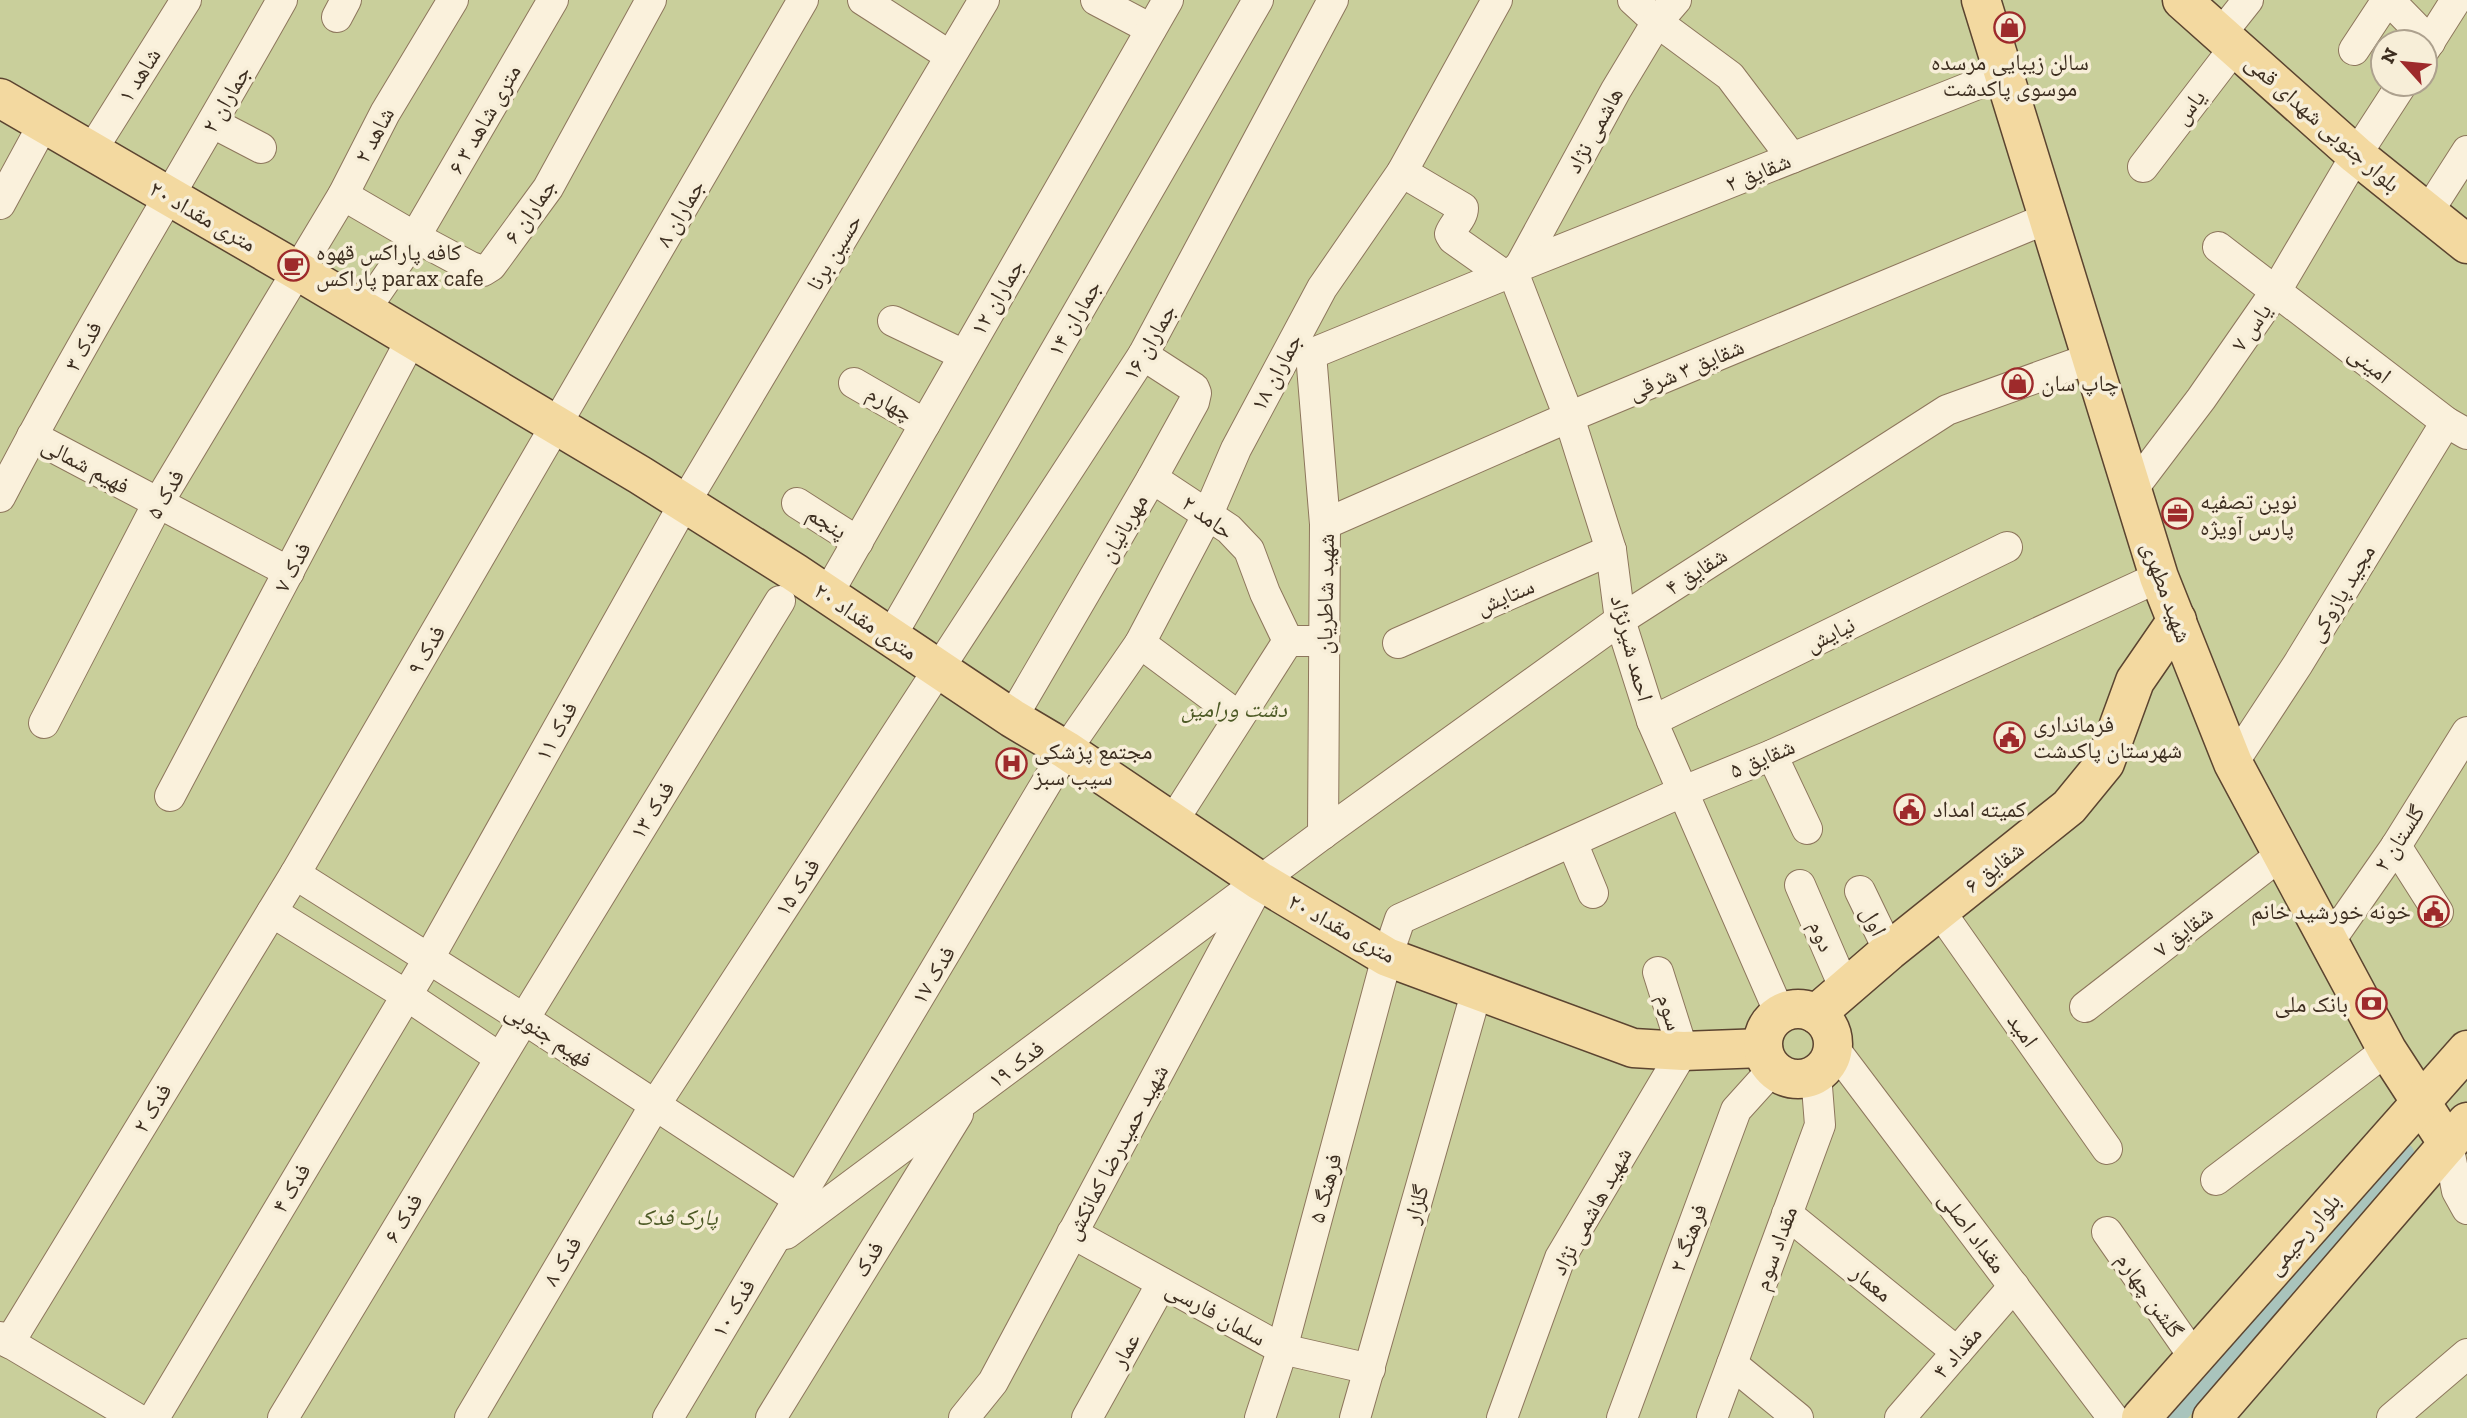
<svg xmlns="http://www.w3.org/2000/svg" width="2467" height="1418" viewBox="0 0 2467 1418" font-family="'Zilla Slab','Noto Naskh Arabic',serif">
	<rect width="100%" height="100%" fill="#f0e4c8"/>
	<path fill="#c9cf9b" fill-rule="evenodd" d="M0 0H2467V1418H0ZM2383 42H2425V84H2383Z"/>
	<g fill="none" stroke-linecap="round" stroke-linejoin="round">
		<polyline stroke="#a9c4bc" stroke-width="21" points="2174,1418 2404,1154"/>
		<defs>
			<g id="minor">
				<polyline points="863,0 950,56"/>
				<polyline points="1096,0 1151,29"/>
				<polyline points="1633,0 1657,22 1730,76 1792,158"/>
				<polyline points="2389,0 2430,42"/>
				<polyline points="337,17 346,0"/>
				<polyline points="2221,34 2248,0"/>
				<polyline points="2425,49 2456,0"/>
				<polyline points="2354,50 2387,0"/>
				<polyline points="213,123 261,148"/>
				<polyline points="92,150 186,0"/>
				<polyline points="2143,167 2235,47"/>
				<path d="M1402 172 1463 208C1463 218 1453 225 1450 234L1453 239 1504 275"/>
				<polyline points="343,195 415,237 553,0"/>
				<polyline points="0,204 44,123"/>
				<polyline points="2428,212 2467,151"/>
				<polyline points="2218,247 2446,422 2467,434"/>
				<polyline points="1520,266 1616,90 1657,22 1676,0"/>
				<polyline points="364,311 415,237 471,267 483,271 491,266 548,188 651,0"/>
				<polyline points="893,321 964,355"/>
				<polyline points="1311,354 1325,524 1323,834"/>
				<polyline points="1311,354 1504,275"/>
				<polyline points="854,383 925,424"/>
				<polyline points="32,436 289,572"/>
				<polyline points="1152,478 1229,529 1249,550 1265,593 1288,641"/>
				<polyline points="2132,490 2201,399 2276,291 2356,155 2402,84"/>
				<path d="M0 497C88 328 189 166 282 0"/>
				<polyline points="797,503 858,542"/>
				<polyline points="1325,524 1569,417 2048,218"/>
				<polyline points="827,595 1168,0"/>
				<polyline points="891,636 1258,0"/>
				<polyline points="1140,643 1238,716"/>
				<polyline points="1398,643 1611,550"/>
				<polyline points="1012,718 1152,478 1194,402 1196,393 1194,388 1143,355"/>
				<polyline points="1652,721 2007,547"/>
				<polyline points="44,723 158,503 343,195 385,113 453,0"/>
				<polyline points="1772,755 1807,829"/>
				<polyline points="2233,763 2298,664 2446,422"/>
				<polyline points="170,796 412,338"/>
				<polyline points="1173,821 1288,641 1324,641"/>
				<polyline points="1572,842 1593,893"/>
				<polyline points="2396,846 2438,912"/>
				<polyline points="295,874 524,1019 800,1200"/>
				<polyline points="1800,885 1844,987"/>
				<polyline points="1860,891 1889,951"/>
				<polyline points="1939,910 2107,1149"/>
				<polyline points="272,912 406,995 500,1058"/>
				<polyline points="2329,942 2396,846 2467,732"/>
				<polyline points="2085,1007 2282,854"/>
				<polyline points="1780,1014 1652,721 1620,620 1611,550 1569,417 1513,272 1520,266 2003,74"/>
				<polyline points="1833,1047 2113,1418"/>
				<polyline points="2448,1144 2457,1191 2467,1209"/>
				<polyline points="2216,1180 2387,1050"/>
				<polyline points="1787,1214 1957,1352"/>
				<polyline points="2107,1232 2194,1357"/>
				<polyline points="1072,1233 1282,1349 1370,1369"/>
				<polyline points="786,1234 1323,834 1620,620 1947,410 2091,358"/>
				<polyline points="0,1337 136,1418"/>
				<polyline points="9,1343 295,874 803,0"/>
				<polyline points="1732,1364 1798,1418"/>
				<polyline points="154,1418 429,958 684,504 984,0"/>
				<polyline points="283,1418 524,1019 780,601"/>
				<polyline points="470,1418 655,1105 1143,355 1333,0"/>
				<polyline points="668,1418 1066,750 1140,643 1208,514 1236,449 1322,288 1402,172 1497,0"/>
				<polyline points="771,1418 958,1114"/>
				<polyline points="964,1418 993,1382 1257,888"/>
				<polyline points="1087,1418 1162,1283"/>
				<polyline points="1260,1418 1279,1360 1387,957 1400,919 1684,791 1772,755 2159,577"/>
				<polyline points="1355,1418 1477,990"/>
				<polyline points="1502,1418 1560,1258 1683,1051 1658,972"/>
				<polyline points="1622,1418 1736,1110 1773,1069"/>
				<polyline points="1712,1418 1820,1125 1816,1074"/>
				<polyline points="1900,1418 2014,1286"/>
				<polyline points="2392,1418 2467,1354"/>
			</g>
			<g id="major">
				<polyline points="1981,0 2159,577 2233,763 2387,1050 2448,1144"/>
				<polyline points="2182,0 2356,155 2467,244"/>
				<polyline points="0,98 298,271 640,475 794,572 1012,718 1066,750 1260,881 1387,957 1633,1048 1683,1051 1763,1048"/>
				<circle cx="1798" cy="1044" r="35"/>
				<polyline points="1816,1014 1889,951 2069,807 2105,763 2135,681 2177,620"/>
				<polyline points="2141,1418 2467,1050"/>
				<polyline points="2212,1418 2467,1122"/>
			</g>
		</defs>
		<use href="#minor" stroke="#8d765c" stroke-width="32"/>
		<use href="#major" stroke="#5b4430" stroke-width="41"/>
		<use href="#minor" stroke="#faf1dc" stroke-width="30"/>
		<use href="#major" stroke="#f3d9a0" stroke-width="38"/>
	</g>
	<defs>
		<symbol id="shop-ring" viewBox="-11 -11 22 22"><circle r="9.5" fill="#f7eed8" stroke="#9e2a2b" stroke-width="1.5"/><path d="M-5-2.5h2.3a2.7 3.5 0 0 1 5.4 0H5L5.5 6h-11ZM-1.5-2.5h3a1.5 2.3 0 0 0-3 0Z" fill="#9e2a2b"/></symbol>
		<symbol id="cafe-ring" viewBox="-11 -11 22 22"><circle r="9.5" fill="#f7eed8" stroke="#9e2a2b" stroke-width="1.5"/><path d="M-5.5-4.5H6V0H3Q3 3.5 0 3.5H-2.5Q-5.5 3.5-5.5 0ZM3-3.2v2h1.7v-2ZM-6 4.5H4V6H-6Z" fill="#9e2a2b"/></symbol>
		<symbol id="office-ring" viewBox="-11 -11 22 22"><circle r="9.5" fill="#f7eed8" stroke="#9e2a2b" stroke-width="1.5"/><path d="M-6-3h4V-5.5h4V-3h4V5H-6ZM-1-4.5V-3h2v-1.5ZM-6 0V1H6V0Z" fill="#9e2a2b"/></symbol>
		<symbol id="civic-ring" viewBox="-11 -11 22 22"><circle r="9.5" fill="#f7eed8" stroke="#9e2a2b" stroke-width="1.5"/><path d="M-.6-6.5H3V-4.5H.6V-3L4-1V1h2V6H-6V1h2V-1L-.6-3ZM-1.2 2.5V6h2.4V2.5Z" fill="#9e2a2b"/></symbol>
		<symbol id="hospital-ring" viewBox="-11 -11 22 22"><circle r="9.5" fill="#f7eed8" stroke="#9e2a2b" stroke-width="1.5"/><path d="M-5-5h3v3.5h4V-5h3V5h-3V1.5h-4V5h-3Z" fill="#9e2a2b"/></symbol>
		<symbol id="bank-ring" viewBox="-11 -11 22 22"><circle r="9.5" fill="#f7eed8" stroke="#9e2a2b" stroke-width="1.5"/><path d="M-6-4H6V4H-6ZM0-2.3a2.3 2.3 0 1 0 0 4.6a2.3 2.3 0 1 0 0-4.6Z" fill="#9e2a2b"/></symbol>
	</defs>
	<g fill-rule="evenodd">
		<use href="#shop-ring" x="1992" y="10" width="35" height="35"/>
		<use href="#cafe-ring" x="276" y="248" width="35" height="35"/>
		<use href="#shop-ring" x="2000" y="366" width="35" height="35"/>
		<use href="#office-ring" x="2160" y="496" width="35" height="35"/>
		<use href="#civic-ring" x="1992" y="720" width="35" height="35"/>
		<use href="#hospital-ring" x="994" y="746" width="35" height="35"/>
		<use href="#civic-ring" x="1892" y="792" width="35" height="35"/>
		<use href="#civic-ring" x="2416" y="894" width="35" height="35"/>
		<use href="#bank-ring" x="2354" y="986" width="35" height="35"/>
	</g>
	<g text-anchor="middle" stroke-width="7" stroke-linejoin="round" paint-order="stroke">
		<g font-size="23" fill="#3d2e20" stroke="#f7eed8" text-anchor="start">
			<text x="2010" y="70" text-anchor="middle">سالن زیبایی مرسده<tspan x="2010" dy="26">موسوی پاکدشت</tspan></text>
			<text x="316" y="260">کافه پاراکس قهوه<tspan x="316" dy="26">پاراکس parax cafe</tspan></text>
			<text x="2041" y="391">چاپ سان</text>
			<text x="2200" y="509">نوین تصفیه<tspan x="2200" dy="26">پارس آویژه</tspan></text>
			<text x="2033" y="732">فرمانداری<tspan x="2033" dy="26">شهرستان پاکدشت</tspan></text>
			<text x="1034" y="759">مجتمع پزشکی<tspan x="1034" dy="26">سیب سبز</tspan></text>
			<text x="1933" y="817">کمیته امداد</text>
			<text x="2411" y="919" text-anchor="end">خونه خورشید خانم</text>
			<text x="2348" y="1012" text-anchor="end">بانک ملی</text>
		</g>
		<g font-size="23" fill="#3d2e20" stroke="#f7eed8">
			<text transform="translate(139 75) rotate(-58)" y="8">شاهد ۱</text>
			<text transform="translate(226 99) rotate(-60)" y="8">جماران ۲</text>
			<text transform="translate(2189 107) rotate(-53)" y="8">یاس</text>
			<text transform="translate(484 119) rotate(-60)" y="8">۶ متری شاهد ۳</text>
			<text transform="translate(2323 123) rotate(41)" y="8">بلوار جنوبی شهدای قمی</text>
			<text transform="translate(1594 130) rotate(-61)" y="8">هاشمی نژاد</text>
			<text transform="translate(374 135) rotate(-62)" y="8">شاهد ۲</text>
			<text transform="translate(1758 172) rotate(-22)" y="8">شقایق ۲</text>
			<text transform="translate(530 211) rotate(-55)" y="8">جماران ۶</text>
			<text transform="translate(680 213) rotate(-60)" y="8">جماران ۸</text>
			<text transform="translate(203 216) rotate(30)" y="8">۲۰ متری مقداد</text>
			<text transform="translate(834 252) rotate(-59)" y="8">حسین برنا</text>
			<text transform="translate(997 297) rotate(-60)" y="8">جماران ۱۲</text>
			<text transform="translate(1074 318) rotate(-60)" y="8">جماران ۱۴</text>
			<text transform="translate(2251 327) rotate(-55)" y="8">یاس ۷</text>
			<text transform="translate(1149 342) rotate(-60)" y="8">جماران ۱۶</text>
			<text transform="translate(83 346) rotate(-61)" y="8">فدک ۳</text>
			<text transform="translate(2370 364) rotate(38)" y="8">امینی</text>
			<text transform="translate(1686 369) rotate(-23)" y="8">شقایق ۳ شرقی</text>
			<text transform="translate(1276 372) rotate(-62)" y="8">جماران ۱۸</text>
			<text transform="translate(890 403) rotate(30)" y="8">چهارم</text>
			<text transform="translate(86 465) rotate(28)" y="8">فهیم شمالی</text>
			<text transform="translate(165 494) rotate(-60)" y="8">فدک ۵</text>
			<text transform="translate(1208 517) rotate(36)" y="8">حامد ۲</text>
			<text transform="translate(827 522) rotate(32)" y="8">پنجم</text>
			<text transform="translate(1123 528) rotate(-60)" y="8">مهربانیان</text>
			<text transform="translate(292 567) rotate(-62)" y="8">فدک ۷</text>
			<text transform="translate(1696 571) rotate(-33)" y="8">شقایق ۴</text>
			<text transform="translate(2167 592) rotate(70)" y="8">شهید مطهری</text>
			<text transform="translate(2341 593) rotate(-59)" y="8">مجید پازوکی</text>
			<text transform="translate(1325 594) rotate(-89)" y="8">شهید شاطریان</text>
			<text transform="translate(1505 596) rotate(-23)" y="8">ستایش</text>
			<text transform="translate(866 621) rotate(34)" y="8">۲۰ متری مقداد</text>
			<text transform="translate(1830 634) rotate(-26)" y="8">نیایش</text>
			<text transform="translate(1632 648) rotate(75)" y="8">احمد شیرنژاد</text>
			<text transform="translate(426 650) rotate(-60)" y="8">فدک ۹</text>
			<text transform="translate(556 731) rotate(-61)" y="8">فدک ۱۱</text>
			<text transform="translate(1762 758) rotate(-23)" y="8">شقایق ۵</text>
			<text transform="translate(652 810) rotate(-58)" y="8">فدک ۱۳</text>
			<text transform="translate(2399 838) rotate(-57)" y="8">گلستان ۲</text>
			<text transform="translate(1994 867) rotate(-38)" y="8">شقایق ۶</text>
			<text transform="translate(797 887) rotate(-57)" y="8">فدک ۱۵</text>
			<text transform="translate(1874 921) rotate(64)" y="8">اول</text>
			<text transform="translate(1342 928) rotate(29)" y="8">۲۰ متری مقداد</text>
			<text transform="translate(2183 931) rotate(-38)" y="8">شقایق ۷</text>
			<text transform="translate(1822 936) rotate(67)" y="8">دوم</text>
			<text transform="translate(933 975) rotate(-59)" y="8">فدک ۱۷</text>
			<text transform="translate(1670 1012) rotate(72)" y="8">سوم</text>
			<text transform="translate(2023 1030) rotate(55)" y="8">امید</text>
			<text transform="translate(549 1035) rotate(33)" y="8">فهیم جنوبی</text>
			<text transform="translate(1016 1064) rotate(-37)" y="8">فدک ۱۹</text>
			<text transform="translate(152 1108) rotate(-59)" y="8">فدک ۲</text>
			<text transform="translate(1116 1152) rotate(-62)" y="8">شهید حمیدرضا کمانکش</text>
			<text transform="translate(291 1188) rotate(-59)" y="8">فدک ۴</text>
			<text transform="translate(1325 1188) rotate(-75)" y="8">فرهنگ ۵</text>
			<text transform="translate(1416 1204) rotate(-74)" y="8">گلزار</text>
			<text transform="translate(1591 1211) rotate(-61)" y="8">شهید هاشمی نژاد</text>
			<text transform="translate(403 1218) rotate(-59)" y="8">فدک ۶</text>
			<text transform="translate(1973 1232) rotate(53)" y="8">مقداد اصلی</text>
			<text transform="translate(2303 1234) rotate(-49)" y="8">بلوار رحیمی</text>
			<text transform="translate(1688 1238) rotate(-70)" y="8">فرهنگ ۲</text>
			<text transform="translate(1775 1248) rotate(-70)" y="8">مقداد سوم</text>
			<text transform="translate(868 1259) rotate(-58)" y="8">فدک</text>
			<text transform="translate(562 1261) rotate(-59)" y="8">فدک ۸</text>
			<text transform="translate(1872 1283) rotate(39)" y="8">معمار</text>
			<text transform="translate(2150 1295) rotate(55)" y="8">گلشن چهارم</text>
			<text transform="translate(733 1308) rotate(-59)" y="8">فدک ۱۰</text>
			<text transform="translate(1216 1313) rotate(29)" y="8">سلمان فارسی</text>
			<text transform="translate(1125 1350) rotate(-61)" y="8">عمار</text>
			<text transform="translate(1957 1352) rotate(-49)" y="8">مقداد ۴</text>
		</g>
		<g font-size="23" font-style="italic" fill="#4d5a26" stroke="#f7eed8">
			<text x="1234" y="717">دشت ورامین</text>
			<text x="677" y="1225">پارک فدک</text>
		</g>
	</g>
	<g transform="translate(2404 63) rotate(297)"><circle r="33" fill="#f7eed8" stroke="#ada18e" stroke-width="2"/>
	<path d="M0-5L12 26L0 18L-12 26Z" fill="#9e2a2b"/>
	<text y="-10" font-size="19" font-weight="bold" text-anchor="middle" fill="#3d2e20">N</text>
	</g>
</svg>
